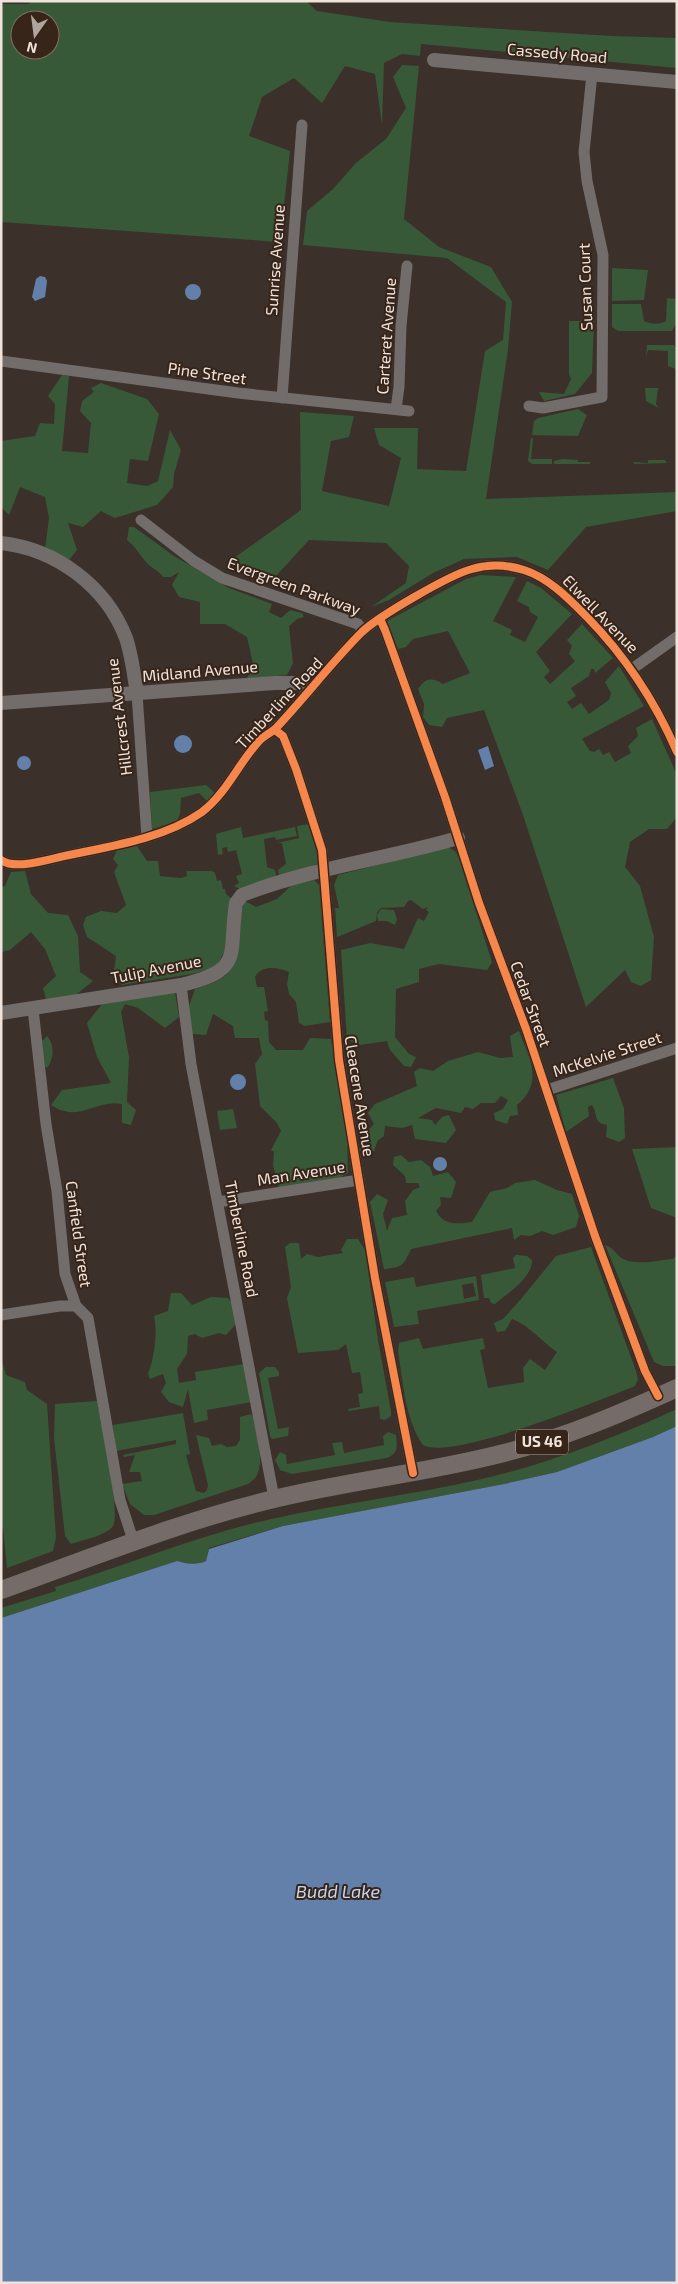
<svg xmlns="http://www.w3.org/2000/svg" width="678" height="2284" viewBox="0 0 678 2284" font-family="'Exo 2',sans-serif">
	<rect width="100%" height="100%" fill="#3b302a"/>
	<g fill="#385937" fill-rule="evenodd">
		<path d="M30 1H306L317 11 390 22 611 36 677 38V68L421 44 420 56 402 54 384 63 382 125 375 74 345 66 322 103 294 78 262 97 249 136 290 151 280 242 1 222V4H29ZM20 20H50V50H20Z"/>
		<polygon points="402,65 419,66 404,219 439,247 491,267 512,302 508,349 486,499 677,492 677,511 586,527 548,570 517,557 464,559 433,573 389,600 371,607 406,583 409,566 386,543 309,540 276,576 227,563 301,510 300,412 354,416 349,437 331,441 322,491 389,506 401,458 379,445 374,428 418,428 417,469 466,471 485,351 503,340 506,302 447,258 303,245 307,211 333,189 356,163 386,139 406,108 393,77"/>
		<polygon points="612,268 648,270 644,300 612,301"/>
		<path d="M667 298 676 299V324L672 331H618L612 327V304H641L644 321C650 324 660 325 666 321Z"/>
		<polygon points="569,321 594,321 592,373 575,394 544,401 539,392 564,394 571,379 569,374"/>
		<polygon points="647,345 674,345 676,348 676,369 668,366 668,351 648,350 646,357"/>
		<polygon points="62,375 69,376 62,451 88,453 91,423 80,411 82,401 94,392 91,388 101,383 147,399 159,414 148,461 130,459 127,483 147,486 158,481 170,430 181,450 174,474 173,487 157,505 115,518 101,511 83,527 68,523 77,550 69,560 45,549 49,518 45,497 20,487 9,515 1,507 1,441 35,436 40,423 54,424 55,404 48,396"/>
		<polygon points="645,388 658,388 656,404 659,408 646,401"/>
		<polygon points="578,409 587,415 578,436 532,435 534,421 538,418"/>
		<polygon points="531,438 533,438 531,459 552,459 552,464 532,464 528,461"/>
		<polygon points="562,459 578,460 578,462 590,462 590,464 554,464 554,461"/>
		<polygon points="648,460 665,460 667,463 634,464 634,462 648,463"/>
		<path d="M129 527H134L174 556 229 588 272 604 269 612 281 618 290 610 302 613 304 617 297 619 289 626 293 663 287 675 247 679 253 664 247 637 225 624H200V602L179 597 172 585 179 572 171 577H163C158 570 153 569 148 564 140 556 136 547 127 540Z"/>
		<path d="M481 575 516 577 493 621 512 630 510 635 525 642 538 617 530 612 529 607 517 601 527 581 541 588 572 614 536 652 550 671 544 677 550 684 575 661 569 654 572 646 567 640 582 624 613 658 595 673 594 669H591L589 676 571 688 576 696 567 702 572 709 581 703 589 714 609 700 611 693 605 682 619 666 644 706 582 739 590 751 594 752 599 749 603 755 609 752 615 762 631 753 628 746 638 736 636 728 652 719 677 775V817L667 829H649L630 842 625 867 640 886 654 937 651 980 641 986 631 982 625 970 586 1007 522 812 484 710 447 718 442 727 429 725 423 717 424 704 418 689C425 678 432 677 443 684L470 673 448 631 413 639 406 647 398 649 387 621 466 579Z"/>
		<polygon points="206,785 215,793 208,802 199,793 181,798 180,814 177,821 152,829 150,792"/>
		<polygon points="309,824 317,852 317,864 280,880 278,870 286,864 282,843 277,843 299,838 297,826"/>
		<polygon points="241,827 243,838 295,827 297,836 276,840 275,837 264,839 267,867 275,870 277,881 240,889 234,886 239,883 236,876 242,874 236,850 228,852 227,847 222,848 223,854 218,855 216,834"/>
		<polygon points="137,846 147,861 158,861 160,876 181,878 187,876 186,871 212,871 215,873 217,881 221,880 223,889 225,889 226,894 232,899 225,950 219,962 211,969 192,974 122,985 113,980 116,956 87,937 83,925 86,917 101,911 117,913 126,905 114,872 118,865 113,859 117,850"/>
		<polygon points="447,847 455,851 458,856 492,962 487,970 439,964 419,969 419,982 396,989 395,1037 409,1054 416,1057 411,1067 404,1066 390,1050 387,1041 359,1045 347,1039 341,950 370,943 404,949 418,918 424,921 429,912 426,910 428,907 423,909 411,900 408,901 404,907 381,908 377,912 376,921 337,937 335,908 339,908 334,885 338,875"/>
		<polygon points="25,871 31,894 48,913 68,915 78,936 80,972 93,981 73,997 46,999 43,988 56,976 45,949 31,932 10,950 1,952 1,887 5,886 11,872"/>
		<path d="M314 880 319 885 330 1022 305 1026 299 1023 296 1002 289 994 287 984 289 972C279 968 262 964 255 977L257 987H264L268 1011 264 1012 265 1020 268 1021 269 1042 276 1050H303L310 1038 331 1039 347 1134 348 1173 339 1178 279 1188 273 1165 274 1152 271 1150 281 1131 277 1123 260 1106 255 1064 262 1054 259 1038H235L233 1026 213 1014 206 1035 192 1034 188 1009 195 989C234 978 238 967 240 928 241 918 241 910 245 901L256 907 277 899 292 885Z"/>
		<polygon points="381,909 394,910 397,919 395,925 387,921 378,921 377,915"/>
		<path d="M175 992 179 1017 165 1028 138 1008 125 1004 121 1012 129 1057 127 1102 136 1110 131 1125 122 1123V1104C95 1099 80 1124 51 1105L62 1090 111 1083 97 1057 87 1023 102 1004Z"/>
		<path d="M519 1031C530 1060 544 1082 517 1105L518 1115 510 1116 507 1124 495 1120 494 1113 503 1109 508 1100 501 1096 495 1103H481L473 1109 465 1107 461 1113 436 1108 418 1118 432 1120 435 1125 442 1117 449 1115 456 1130 446 1143 415 1139 412 1125 402 1128 385 1126 384 1136 378 1140 374 1151 359 1150 366 1133 374 1124 368 1113 375 1104 417 1086 414 1072 420 1068 433 1071 448 1061 478 1052 500 1058 513 1057 510 1036Z"/>
		<path d="M47 1036C55 1045 54 1059 47 1068L45 1066 42 1041Z"/>
		<path d="M613 1078 624 1108 625 1138 619 1142 606 1137 607 1125C593 1123 598 1114 592 1105L588 1107 589 1116 566 1132 556 1095Z"/>
		<polygon points="233,1109 237,1128 220,1130 217,1111"/>
		<polygon points="677,1147 677,1218 651,1208 632,1149"/>
		<path d="M401 1155 409 1162 421 1160 430 1167 433 1176 448 1172 456 1182 451 1198 440 1197 441 1205 436 1211C444 1226 457 1224 472 1222L490 1192 507 1188 515 1183 535 1180 557 1190 572 1194 579 1216 576 1227 553 1235 542 1231 530 1236 521 1235 514 1240 512 1228 411 1249C403 1266 403 1267 384 1269L370 1202 377 1194 388 1200 383 1214 387 1231 392 1218 407 1215 405 1201 413 1190 420 1187 418 1183H406L405 1176 393 1165 394 1157Z"/>
		<polygon points="347,1239 358,1239 365,1250 378,1340 391,1411 391,1416 385,1420 380,1419 379,1406 349,1411 348,1409 360,1407 358,1394 363,1393 360,1372 352,1373 346,1344 338,1350 298,1353 287,1298 291,1287 285,1247 290,1243 299,1243 301,1259 307,1254 318,1257 343,1253 341,1250"/>
		<path d="M605 1245C613 1248 614 1251 620 1257 633 1267 658 1260 673 1259L677 1254V1366H663L654 1362Z"/>
		<path d="M591 1247 636 1371 638 1379 635 1386C600 1400 452 1461 423 1445 405 1420 403 1381 398 1351L399 1343 419 1338 423 1349 483 1338 485 1349 480 1350 488 1388 524 1382 523 1368 530 1359 545 1370 557 1352C542 1342 529 1325 512 1319L505 1331 497 1332 494 1323 503 1319 521 1299 556 1256Z"/>
		<path d="M516 1255 527 1256 532 1260C533 1277 507 1294 495 1304L491 1303 489 1298H484L481 1275 515 1268 513 1258Z"/>
		<path d="M476 1276 479 1300 417 1311 419 1324 394 1327 385 1282 414 1277 416 1287ZM473 1283 476 1296 464 1299 462 1285Z"/>
		<path d="M171 1293H181L192 1305 211 1297 228 1298 232 1303 236 1324 226 1335 219 1333 202 1338 195 1334 188 1336 187 1354 177 1369 179 1383 196 1380 195 1372 244 1364 252 1402 207 1410 208 1420 194 1423 188 1389 183 1407 169 1402 161 1392 166 1383 163 1374 150 1379 148 1374C154 1360 158 1331 154 1316L168 1311Z"/>
		<polygon points="1,1357 6,1375 25,1382 27,1390 47,1404 56,1538 53,1551 7,1568 3,1527 1,1540"/>
		<polygon points="266,1367 275,1367 279,1372 279,1376 268,1378 278,1429 289,1427 288,1436 272,1439 270,1436 259,1373"/>
		<path d="M97 1401C101 1422 121 1512 113 1526 106 1536 82 1540 71 1544L65 1536 54 1438 55 1404Z"/>
		<path d="M677 1409V1426L653 1437 557 1472 504 1484 283 1526 209 1548 206 1561C197 1565 187 1564 177 1561L1 1618V1608L56 1591 55 1587C125 1566 195 1536 267 1520 338 1504 411 1495 482 1479 550 1463 614 1438 677 1409Z"/>
		<path d="M183 1413 190 1454 186 1455 196 1491 204 1493 207 1490 208 1485 196 1435 209 1438 212 1446 221 1444 227 1447 236 1446 240 1440V1417L251 1414 253 1417C256 1437 270 1472 248 1484L154 1515H144L130 1504 122 1484 142 1481 140 1472H129L135 1455 124 1457 123 1455 176 1444V1440L116 1451 113 1425Z"/>
		<path d="M388 1432 396 1435C397 1446 399 1453 387 1458L292 1474 280 1470 275 1460 280 1452 286 1455 287 1464 335 1455 332 1443 342 1442 344 1453 384 1445 383 1436Z"/>
	</g>
	<g fill="#6280aa">
		<polygon points="40,276 45,277 47,281 45,297 35,301 32,297 36,279"/>
		<circle cx="193" cy="292" r="8"/>
		<circle cx="183" cy="744" r="9"/>
		<polygon points="488,746 494,766 485,770 478,750"/>
		<circle cx="24" cy="763" r="7"/>
		<circle cx="238" cy="1082" r="8"/>
		<circle cx="440" cy="1164" r="7"/>
		<path d="M677 1426V2283H1V1618L177 1561C187 1564 197 1565 206 1561L209 1549 283 1526 504 1484 557 1472 653 1437Z"/>
	</g>
	<g fill="none" stroke-linecap="round" stroke-linejoin="round">
		<g stroke="#726c6a" stroke-width="11">
			<polyline points="1,361 238,393 409,411"/>
			<polyline points="282,398 302,125"/>
			<polyline points="529,406 543,408 602,397 603,255 587,181 584,152 592,74"/>
			<polyline points="396,409 399,387 401,326 407,266"/>
			<polyline points="141,520 194,561 222,578 358,624 363,631"/>
			<polyline points="380,619 385,630 445,797 479,903 526,1029 595,1236 645,1371 658,1396"/>
			<polyline points="632,669 677,637"/>
			<polyline points="137,694 147,837"/>
			<polyline points="275,730 283,736 296,769 322,850 339,1060 375,1278 413,1473"/>
			<path d="M1 860C16 871 52 858 69 855 113 846 165 838 202 812 227 793 239 762 260 740 265 735 273 732 277 727 306 696 332 662 362 632 379 616 449 575 472 569 489 564 508 565 524 570 549 578 569 599 587 617 626 657 655 701 677 752"/>
			<polyline points="181,985 191,1064 274,1498"/>
			<polyline points="33,1009 46,1124 57,1191 65,1274 76,1306 88,1318 120,1500 134,1543"/>
			<polyline points="547,1090 677,1048"/>
			<polyline points="218,1202 359,1180"/>
			<polyline points="1,1315 60,1306 76,1306"/>
		</g>
		<g stroke="#726c6a" stroke-width="14">
			<polyline points="434,60 677,82"/>
			<path d="M1 543C56 549 106 586 126 638 132 656 134 675 137 694"/>
			<polyline points="1,703 275,683 300,683 308,690"/>
			<path d="M1 1013 181 985C245 970 228 956 236 903L242 895C311 868 386 859 458 838"/>
		</g>
		<path stroke="#756c69" stroke-width="18" d="M1 1590C91 1558 181 1521 274 1499 348 1481 425 1473 500 1454 561 1439 620 1414 677 1388"/>
		<defs>
			<g id="cycleway">
				<polyline points="380,619 385,630 445,797 479,903 526,1029 595,1236 645,1371 658,1396"/>
				<polyline points="275,730 283,736 296,769 322,850 339,1060 375,1278 413,1473"/>
				<path d="M1 860C16 871 52 858 69 855 113 846 165 838 202 812 227 793 239 762 260 740 265 735 273 732 277 727 306 696 332 662 362 632 379 616 449 575 472 569 489 564 508 565 524 570 549 578 569 599 587 617 626 657 655 701 677 752"/>
			</g>
		</defs>
		<use href="#cycleway" stroke="#382519" stroke-width="11"/>
		<use href="#cycleway" stroke="#f5874c" stroke-width="8"/>
	</g>
	<g text-anchor="middle" stroke-width="4" stroke-linejoin="round" paint-order="stroke">
		<rect fill="#382519" stroke="#b9aaa2" stroke-width="1" x="516" y="1429.5" width="52" height="25" rx="4"/>
		<g font-size="15" font-weight="bold" fill="#f0e3dc">
			<text x="542" y="1447">US 46</text>
		</g>
		<g font-size="16" fill="#f0e3dc" stroke="#382519">
			<text transform="translate(557 53) rotate(5)" y="6">Cassedy Road</text>
			<text transform="translate(275 260) rotate(-86)" y="6">Sunrise Avenue</text>
			<text transform="translate(585 287) rotate(-92)" y="6">Susan Court</text>
			<text transform="translate(386 336) rotate(-86)" y="6">Carteret Avenue</text>
			<text transform="translate(207 373) rotate(8)" y="6">Pine Street</text>
			<text transform="translate(294 586) rotate(20)" y="6">Evergreen Parkway</text>
			<text transform="translate(601 614) rotate(46)" y="6">Elwell Avenue</text>
			<text transform="translate(200 671) rotate(-5)" y="6">Midland Avenue</text>
			<text transform="translate(279 703) rotate(-47)" y="6">Timberline Road</text>
			<text transform="translate(119 717) rotate(-97)" y="6">Hillcrest Avenue</text>
			<text transform="translate(156 969) rotate(-11)" y="6">Tulip Avenue</text>
			<text transform="translate(531 1004) rotate(70)" y="6">Cedar Street</text>
			<text transform="translate(607 1054) rotate(-18)" y="6">McKelvie Street</text>
			<text transform="translate(360 1096) rotate(81)" y="6">Cleacene Avenue</text>
			<text transform="translate(301 1173) rotate(-9)" y="6">Man Avenue</text>
			<text transform="translate(79 1234) rotate(82)" y="6">Canfield Street</text>
			<text transform="translate(242 1239) rotate(79)" y="6">Timberline Road</text>
		</g>
		<g font-size="18" font-style="italic" fill="#c4d8f4" stroke="#382519">
			<text x="338" y="1898">Budd Lake</text>
		</g>
	</g>
	<rect width="678" height="2284" fill="none" stroke="#f0e3dc" stroke-width="5"/>
	<g transform="translate(35 35) rotate(194)"><circle r="24" fill="#382519" stroke="#827167"/>
	<path d="M0-4L9 19L0 12L-9 19Z" fill="#b1a49e"/>
	<text y="-8" font-size="14" font-weight="bold" text-anchor="middle" fill="#f0e3dc">N</text>
	</g>
</svg>
